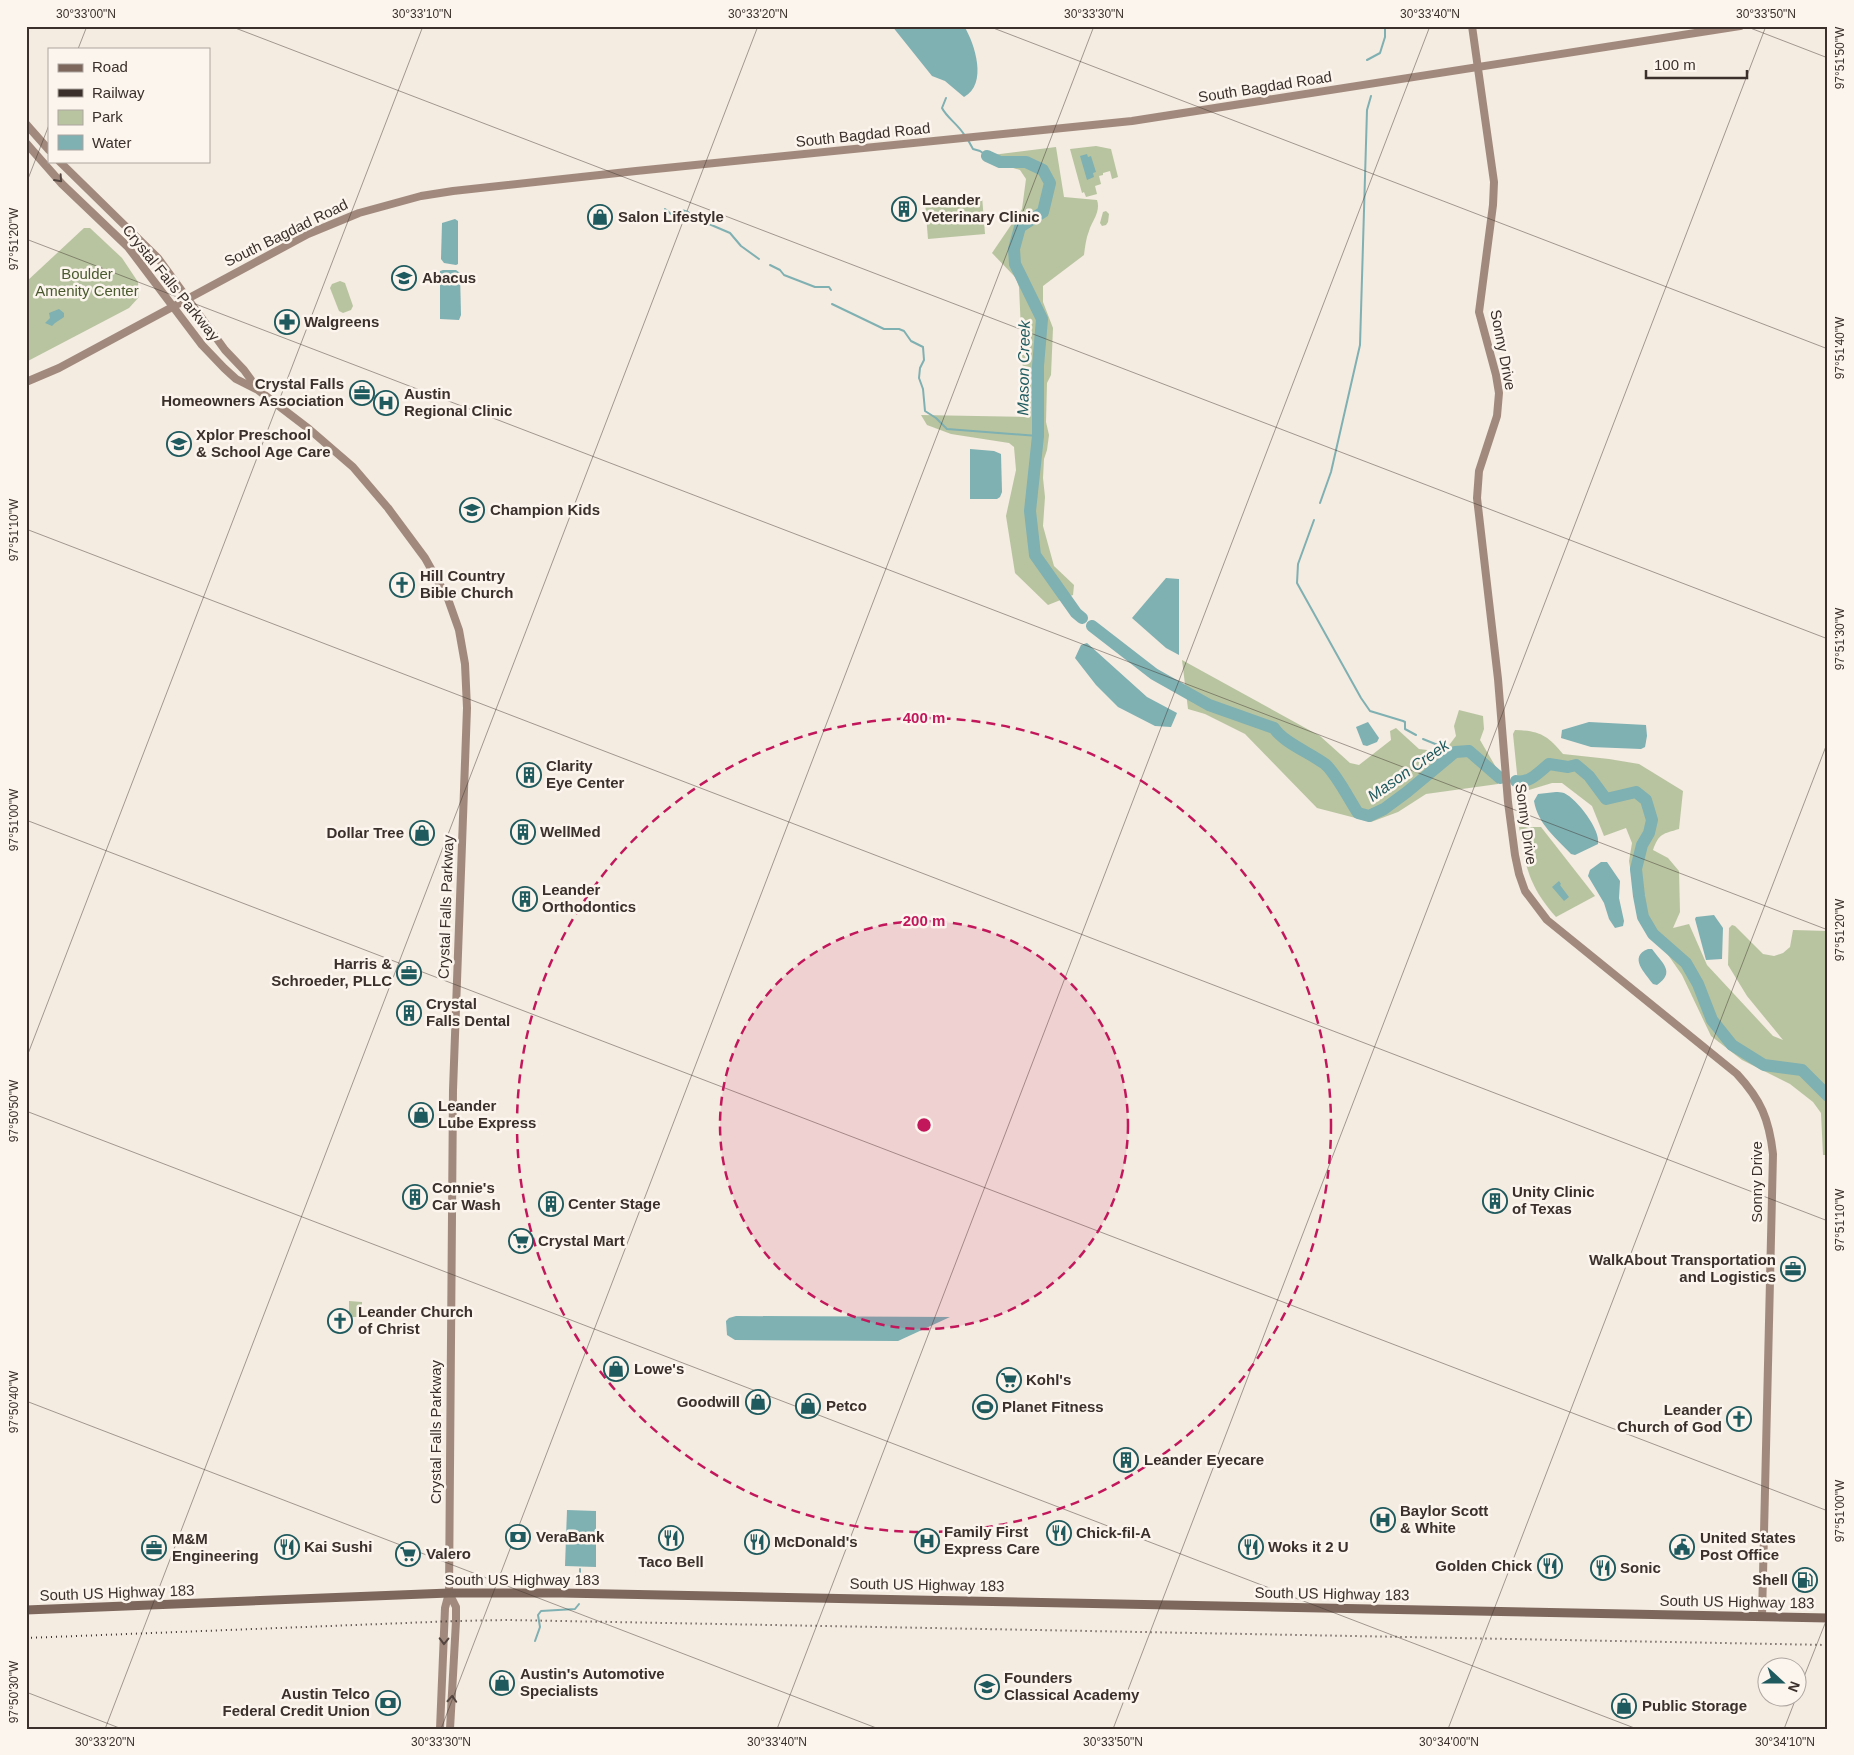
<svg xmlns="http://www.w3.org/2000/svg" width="1854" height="1755" viewBox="0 0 1854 1755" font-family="Helvetica,sans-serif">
	<rect width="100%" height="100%" fill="#f4ebe1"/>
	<g fill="#b8c4a0">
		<polygon points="1096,146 1111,149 1118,177 1112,179 1110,171 1103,173 1103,175 1099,176 1101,184 1095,186 1097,194 1086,197 1084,192 1082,193 1070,149"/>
		<path d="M1056 147 1064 197 1097 200C1101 212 1092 221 1089 231 1086 238 1085 247 1084 255L1043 286V302L1053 328 1051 375 1047 383 1046 422 1049 435 1047 450 1044 459 1043 478 1045 497 1043 526 1054 566 1074 585 1073 595 1048 605 1015 573 1006 516 1016 470 1014 447 1009 443 951 434 927 425 921 415 1025 417 1019 287 1016 278 992 253 1022 209 1026 179 1020 170 987 160 992 155Z"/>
		<polygon points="982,196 985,234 928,239 925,202"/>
		<polygon points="1106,211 1109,214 1108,222 1106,225 1102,226 1100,223 1103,212"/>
		<polygon points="84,228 90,228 122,258 138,282 139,297 129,308 26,362 26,282"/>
		<polygon points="340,281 345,283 353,306 351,310 343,313 339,311 330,288 332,284"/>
		<polygon points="1182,660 1320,736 1350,763 1359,765 1391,740 1390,731 1396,728 1419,749 1444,752 1456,736 1454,726 1459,710 1483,716 1484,729 1480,740 1497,769 1498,784 1426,794 1398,812 1371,822 1317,808 1245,734 1205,714 1188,709"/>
		<path d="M1515 730C1540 731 1547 735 1563 754L1609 759 1639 764 1683 791 1679 829C1663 834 1659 833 1653 850L1668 858 1679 871 1680 912 1673 928 1689 924 1707 965 1773 1036 1783 1040 1747 996 1728 965 1729 928 1732 925 1735 926 1763 954 1774 956 1783 953 1790 947 1793 930 1828 931V1155H1823L1821 1113 1813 1102 1790 1084 1742 1060 1711 1036 1682 975 1666 952 1645 929 1638 918 1629 861 1632 843 1626 828 1604 836 1592 806 1562 783H1552L1519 793 1513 734Z"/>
		<path d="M1519 827H1541L1595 896 1556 917C1529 887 1525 866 1519 827Z"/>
		<polygon points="349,1301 362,1302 362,1317 349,1317"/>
	</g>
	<g fill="#7fb0b2">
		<path d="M892 26H964C975 44 988 84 964 97L945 81 932 76Z"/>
		<polygon points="1087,154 1088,157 1091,156 1096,172 1093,173 1094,177 1087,180 1080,156"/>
		<polygon points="455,219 458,221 458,264 456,265 444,263 441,259 442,223"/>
		<polygon points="443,270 456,270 460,273 461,315 459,320 440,319 440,271"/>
		<polygon points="59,309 64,313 64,317 55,323 52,326 45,323 50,318 49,313"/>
		<polygon points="970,449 994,451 1001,454 1002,492 1000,497 997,499 970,499"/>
		<polygon points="1166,578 1179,579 1179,655 1166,648 1132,618"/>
		<polygon points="1087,643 1147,697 1177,713 1171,727 1155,726 1118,707 1096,685 1075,658 1081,645"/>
		<polygon points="1368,722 1379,738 1377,742 1367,746 1363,745 1356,727"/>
		<polygon points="1589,722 1646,725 1647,736 1645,747 1641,749 1591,747 1561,738 1562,730"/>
		<path d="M1556 792C1558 792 1561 792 1564 793 1577 799 1601 830 1598 844L1575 855 1571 854C1555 837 1538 824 1534 801L1538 794Z"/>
		<polygon points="1601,862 1607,862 1620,881 1619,898 1624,921 1623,926 1615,928 1609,919 1604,903 1588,876 1590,870"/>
		<polygon points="1559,881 1561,884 1560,885 1569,897 1564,901 1552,887"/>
		<polygon points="1714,915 1723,928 1722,959 1706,960 1695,919 1696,917"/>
		<path d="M1648 949H1652C1662 963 1676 972 1657 985L1653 984C1645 973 1628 957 1648 949Z"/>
		<polygon points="736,1316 950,1317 898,1341 735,1340 727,1335 726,1321 729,1318"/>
		<polygon points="567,1510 596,1511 596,1567 565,1566"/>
	</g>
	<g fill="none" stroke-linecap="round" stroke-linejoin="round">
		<g stroke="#7fb0b2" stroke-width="2">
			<polyline points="1367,60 1380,53 1385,37 1385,26"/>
			<path d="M946 98 942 108C947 118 959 125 965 136"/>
			<polyline points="968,140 973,149 980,151 987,156"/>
			<polyline points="665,209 671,214 682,210 688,212 695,218 730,233 741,246 759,259"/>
			<polyline points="770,265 780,270 784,275 815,287 829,287 831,290"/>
			<polyline points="832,304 884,329 899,329 904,331 911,341 923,347 924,360 920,368 919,378 923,389 925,411 936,418 947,429 1038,436"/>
			<polyline points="1320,503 1331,472 1360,345 1367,110 1371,96"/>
			<polyline points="1314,520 1298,564 1297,583 1361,698 1370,711 1403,721 1405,722 1405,729 1416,735"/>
			<polyline points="1423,739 1455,752"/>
			<polyline points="580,1581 580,1569"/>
			<polyline points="535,1641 540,1627 538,1615 541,1611 575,1609 579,1604"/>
		</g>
		<g stroke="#7fb0b2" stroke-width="12">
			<polyline points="987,156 1000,162 1026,162 1043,170 1050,183 1043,212 1020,227 1014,249 1015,264 1042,319 1038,366 1038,436 1030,511 1035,555 1076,613 1082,618"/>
			<path d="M1092 626 1154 674 1209 705 1274 728C1283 742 1310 753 1325 764 1336 773 1350 801 1358 813L1369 816 1384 809 1407 792 1455 752 1469 751 1500 778"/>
			<path d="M1516 781C1529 784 1539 772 1549 764L1568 767 1576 765 1589 776 1606 799 1636 792 1646 800 1652 820 1649 833 1642 845 1636 869 1639 896 1643 917 1653 934 1686 963 1698 984 1712 1020 1732 1045 1764 1065 1802 1070 1828 1096"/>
		</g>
		<g stroke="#a18a7d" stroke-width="8">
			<path d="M1472 26 1494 182 1493 205 1479 312 1496 375 1499 393 1497 416 1479 471 1477 498 1498 679 1508 802 1515 855 1519 874 1525 891 1547 920 1737 1074C1761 1100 1769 1119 1773 1154L1762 1617"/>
			<polyline points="26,124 49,150"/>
			<polyline points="26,143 62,184 128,247 202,345 224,368 236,379 258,390 309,429 353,467 388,508 425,558 448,599 459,630 465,664 467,708 453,1090 449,1593 445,1608 440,1729"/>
			<polyline points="59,161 158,258 225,350 244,370 257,388"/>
			<polyline points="26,382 59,368 308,234 359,213 421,196 453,191 636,171 1132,121 1740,26"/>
			<polyline points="449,1593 456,1607 456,1621 450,1729"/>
		</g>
		<polyline stroke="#7d675c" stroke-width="9" points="26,1610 449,1593 562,1593 1828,1618"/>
		<polyline stroke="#3b302b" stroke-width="2" stroke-dasharray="1 4" stroke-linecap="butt" points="26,1638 456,1621 508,1620 1828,1645"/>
	</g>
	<defs><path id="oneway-chevron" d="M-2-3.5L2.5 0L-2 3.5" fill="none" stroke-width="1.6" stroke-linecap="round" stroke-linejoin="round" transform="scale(1.25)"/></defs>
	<g stroke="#544640">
		<use href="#oneway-chevron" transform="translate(59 179) rotate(48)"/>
		<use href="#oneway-chevron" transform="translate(444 1641) rotate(91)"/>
		<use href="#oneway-chevron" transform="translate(452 1699) rotate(-87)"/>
	</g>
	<path fill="none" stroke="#3b302b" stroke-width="1" stroke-opacity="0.45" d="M230 26 1828 639M988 26 1828 349M1745 26 1828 58M78 49 87 26M26 184 49 125M26 239 1828 930M26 529 1828 1221M26 820 1828 1511M26 1059 423 26M26 1111 1637 1729M26 1401 879 1729M26 1692 122 1729M1796 1697 1828 1616M105 1729 758 26M441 1729 1094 26M777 1729 1430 26M1113 1729 1766 26M1448 1729 1828 741M1784 1729 1796 1698"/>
	<circle cx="924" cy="1125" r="204" fill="#c2185b" fill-opacity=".12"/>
	<g fill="none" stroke="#c2185b" stroke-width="2.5" stroke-dasharray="9 6">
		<circle cx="924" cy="1125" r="204"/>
		<circle cx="924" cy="1125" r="407"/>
	</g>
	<defs>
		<symbol id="building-ring" viewBox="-11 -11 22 22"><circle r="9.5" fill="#fbf5ee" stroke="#1f5a5e" stroke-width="1.5"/><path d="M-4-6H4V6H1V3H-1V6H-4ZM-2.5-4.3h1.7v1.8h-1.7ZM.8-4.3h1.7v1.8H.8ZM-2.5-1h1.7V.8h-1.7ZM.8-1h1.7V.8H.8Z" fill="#1f5a5e"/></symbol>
		<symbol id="shop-ring" viewBox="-11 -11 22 22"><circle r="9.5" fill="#fbf5ee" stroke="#1f5a5e" stroke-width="1.5"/><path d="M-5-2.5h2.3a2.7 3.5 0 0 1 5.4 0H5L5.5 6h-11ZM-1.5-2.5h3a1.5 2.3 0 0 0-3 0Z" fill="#1f5a5e"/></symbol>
		<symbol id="school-ring" viewBox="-11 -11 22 22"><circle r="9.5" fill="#fbf5ee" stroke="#1f5a5e" stroke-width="1.5"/><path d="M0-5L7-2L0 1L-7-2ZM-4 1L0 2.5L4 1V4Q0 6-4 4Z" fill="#1f5a5e"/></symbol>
		<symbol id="pharmacy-ring" viewBox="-11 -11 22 22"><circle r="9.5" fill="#fbf5ee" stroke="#1f5a5e" stroke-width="1.5"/><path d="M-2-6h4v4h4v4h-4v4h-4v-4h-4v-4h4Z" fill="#1f5a5e"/></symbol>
		<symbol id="office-ring" viewBox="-11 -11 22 22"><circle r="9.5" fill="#fbf5ee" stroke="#1f5a5e" stroke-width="1.5"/><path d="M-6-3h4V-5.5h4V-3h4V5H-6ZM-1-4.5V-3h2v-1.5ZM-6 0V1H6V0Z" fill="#1f5a5e"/></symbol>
		<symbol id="hospital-ring" viewBox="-11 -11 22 22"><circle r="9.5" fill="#fbf5ee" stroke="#1f5a5e" stroke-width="1.5"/><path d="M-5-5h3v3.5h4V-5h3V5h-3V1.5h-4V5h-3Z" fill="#1f5a5e"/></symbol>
		<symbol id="church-ring" viewBox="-11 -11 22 22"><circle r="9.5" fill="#fbf5ee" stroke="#1f5a5e" stroke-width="1.5"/><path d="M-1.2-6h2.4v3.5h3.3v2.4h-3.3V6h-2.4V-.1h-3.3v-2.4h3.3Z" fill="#1f5a5e"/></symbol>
		<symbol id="supermarket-ring" viewBox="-11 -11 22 22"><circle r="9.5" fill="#fbf5ee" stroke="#1f5a5e" stroke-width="1.5"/><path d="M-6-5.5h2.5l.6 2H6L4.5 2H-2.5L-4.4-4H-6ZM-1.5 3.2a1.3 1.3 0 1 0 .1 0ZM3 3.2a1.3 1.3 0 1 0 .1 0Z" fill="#1f5a5e"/></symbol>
		<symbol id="stadium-ring" viewBox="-11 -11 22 22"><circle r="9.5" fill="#fbf5ee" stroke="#1f5a5e" stroke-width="1.5"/><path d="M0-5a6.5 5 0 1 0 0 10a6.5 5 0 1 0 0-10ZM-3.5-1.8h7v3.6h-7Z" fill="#1f5a5e"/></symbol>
		<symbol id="restaurant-ring" viewBox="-11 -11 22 22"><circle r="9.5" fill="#fbf5ee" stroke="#1f5a5e" stroke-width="1.5"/><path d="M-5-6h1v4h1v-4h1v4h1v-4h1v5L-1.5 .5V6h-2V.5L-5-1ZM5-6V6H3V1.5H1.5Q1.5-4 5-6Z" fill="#1f5a5e"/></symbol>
		<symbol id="bank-ring" viewBox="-11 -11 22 22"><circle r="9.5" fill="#fbf5ee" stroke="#1f5a5e" stroke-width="1.5"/><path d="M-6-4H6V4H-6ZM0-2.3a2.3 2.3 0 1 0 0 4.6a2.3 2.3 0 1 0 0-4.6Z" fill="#1f5a5e"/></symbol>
		<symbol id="civic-ring" viewBox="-11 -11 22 22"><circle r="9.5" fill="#fbf5ee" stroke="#1f5a5e" stroke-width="1.5"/><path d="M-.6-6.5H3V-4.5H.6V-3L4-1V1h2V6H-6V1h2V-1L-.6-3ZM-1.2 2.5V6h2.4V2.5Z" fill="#1f5a5e"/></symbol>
		<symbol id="fuel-ring" viewBox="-11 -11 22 22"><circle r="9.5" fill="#fbf5ee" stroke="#1f5a5e" stroke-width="1.5"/><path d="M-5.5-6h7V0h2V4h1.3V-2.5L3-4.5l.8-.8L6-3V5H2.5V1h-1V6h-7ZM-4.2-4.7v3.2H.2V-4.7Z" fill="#1f5a5e"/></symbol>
	</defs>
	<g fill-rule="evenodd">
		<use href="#building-ring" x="890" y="195" width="28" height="28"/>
		<use href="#shop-ring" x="586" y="203" width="28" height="28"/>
		<use href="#school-ring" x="390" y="264" width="28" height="28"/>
		<use href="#pharmacy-ring" x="273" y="308" width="28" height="28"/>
		<use href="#office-ring" x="348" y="379" width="28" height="28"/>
		<use href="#hospital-ring" x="372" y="389" width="28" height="28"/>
		<use href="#school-ring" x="165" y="430" width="28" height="28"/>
		<use href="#school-ring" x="458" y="496" width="28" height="28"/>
		<use href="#church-ring" x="388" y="571" width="28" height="28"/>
		<use href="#building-ring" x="515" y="761" width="28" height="28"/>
		<use href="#building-ring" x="509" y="818" width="28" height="28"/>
		<use href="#shop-ring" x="408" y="819" width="28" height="28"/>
		<use href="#building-ring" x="511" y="885" width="28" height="28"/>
		<use href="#office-ring" x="395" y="959" width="28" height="28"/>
		<use href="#building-ring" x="395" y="999" width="28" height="28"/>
		<use href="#shop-ring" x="407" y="1101" width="28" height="28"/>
		<use href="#building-ring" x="401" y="1183" width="28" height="28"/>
		<use href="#building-ring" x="1481" y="1187" width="28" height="28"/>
		<use href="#building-ring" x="537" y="1190" width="28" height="28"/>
		<use href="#supermarket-ring" x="507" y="1227" width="28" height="28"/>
		<use href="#office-ring" x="1779" y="1255" width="28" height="28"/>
		<use href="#church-ring" x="326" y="1307" width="28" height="28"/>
		<use href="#shop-ring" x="602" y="1355" width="28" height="28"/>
		<use href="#supermarket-ring" x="995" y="1366" width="28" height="28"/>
		<use href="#shop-ring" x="744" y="1388" width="28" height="28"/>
		<use href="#shop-ring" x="794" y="1392" width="28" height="28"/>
		<use href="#stadium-ring" x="971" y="1393" width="28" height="28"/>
		<use href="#church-ring" x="1725" y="1405" width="28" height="28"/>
		<use href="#building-ring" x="1112" y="1446" width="28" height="28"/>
		<use href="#hospital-ring" x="1369" y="1506" width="28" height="28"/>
		<use href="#restaurant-ring" x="1045" y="1519" width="28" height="28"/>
		<use href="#bank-ring" x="504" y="1523" width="28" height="28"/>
		<use href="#restaurant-ring" x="657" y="1524" width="28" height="28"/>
		<use href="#hospital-ring" x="913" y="1527" width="28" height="28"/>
		<use href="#restaurant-ring" x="743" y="1528" width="28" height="28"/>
		<use href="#restaurant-ring" x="273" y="1533" width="28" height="28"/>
		<use href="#restaurant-ring" x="1237" y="1533" width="28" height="28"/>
		<use href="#civic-ring" x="1668" y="1533" width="28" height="28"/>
		<use href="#office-ring" x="140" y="1534" width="28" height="28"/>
		<use href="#supermarket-ring" x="394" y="1540" width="28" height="28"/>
		<use href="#restaurant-ring" x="1536" y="1552" width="28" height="28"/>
		<use href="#restaurant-ring" x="1589" y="1554" width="28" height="28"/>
		<use href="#fuel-ring" x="1791" y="1566" width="28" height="28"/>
		<use href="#shop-ring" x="488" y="1669" width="28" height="28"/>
		<use href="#school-ring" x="973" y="1673" width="28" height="28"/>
		<use href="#bank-ring" x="374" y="1689" width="28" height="28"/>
		<use href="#shop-ring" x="1610" y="1692" width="28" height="28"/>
	</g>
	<g text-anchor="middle" stroke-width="5" stroke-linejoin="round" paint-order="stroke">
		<g font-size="15" fill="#3b302b" stroke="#fbf5ee">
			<text transform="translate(1265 87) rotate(-9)" y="5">South Bagdad Road</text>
			<text transform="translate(863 135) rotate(-6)" y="5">South Bagdad Road</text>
			<text transform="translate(286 233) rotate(-26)" y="5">South Bagdad Road</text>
			<text transform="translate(171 283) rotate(51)" y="5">Crystal Falls Parkway</text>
			<text transform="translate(1503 350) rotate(79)" y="5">Sonny Drive</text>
			<text transform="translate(1526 824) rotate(82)" y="5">Sonny Drive</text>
			<text transform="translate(446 907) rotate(-88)" y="5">Crystal Falls Parkway</text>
			<text transform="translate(1757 1182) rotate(-90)" y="5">Sonny Drive</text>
			<text transform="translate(436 1432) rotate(-90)" y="5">Crystal Falls Parkway</text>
			<text x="522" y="1585">South US Highway 183</text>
			<text transform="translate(927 1585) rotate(1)" y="5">South US Highway 183</text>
			<text transform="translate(117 1593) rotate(-2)" y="5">South US Highway 183</text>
			<text transform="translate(1332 1594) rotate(1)" y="5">South US Highway 183</text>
			<text transform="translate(1737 1602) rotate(1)" y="5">South US Highway 183</text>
		</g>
		<g font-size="15" font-weight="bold" fill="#3b302b" stroke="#fbf5ee" text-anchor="start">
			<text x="922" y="205">Leander<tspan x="922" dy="17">Veterinary Clinic</tspan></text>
			<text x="618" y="222">Salon Lifestyle</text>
			<text x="422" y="283">Abacus</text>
			<text x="304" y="327">Walgreens</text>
			<text x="344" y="389" text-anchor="end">Crystal Falls<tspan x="344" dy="17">Homeowners Association</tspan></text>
			<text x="404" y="399">Austin<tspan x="404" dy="17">Regional Clinic</tspan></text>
			<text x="196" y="440">Xplor Preschool<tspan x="196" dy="17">&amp; School Age Care</tspan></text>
			<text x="490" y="515">Champion Kids</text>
			<text x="420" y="581">Hill Country<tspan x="420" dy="17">Bible Church</tspan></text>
			<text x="546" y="771">Clarity<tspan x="546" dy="17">Eye Center</tspan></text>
			<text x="540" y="837">WellMed</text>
			<text x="404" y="838" text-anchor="end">Dollar Tree</text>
			<text x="542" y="895">Leander<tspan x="542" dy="17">Orthodontics</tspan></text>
			<text x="392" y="969" text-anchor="end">Harris &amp;<tspan x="392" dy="17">Schroeder, PLLC</tspan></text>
			<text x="426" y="1009">Crystal<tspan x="426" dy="17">Falls Dental</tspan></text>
			<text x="438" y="1111">Leander<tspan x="438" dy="17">Lube Express</tspan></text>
			<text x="432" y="1193">Connie's<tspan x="432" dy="17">Car Wash</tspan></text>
			<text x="1512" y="1197">Unity Clinic<tspan x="1512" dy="17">of Texas</tspan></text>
			<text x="568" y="1209">Center Stage</text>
			<text x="538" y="1246">Crystal Mart</text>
			<text x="1776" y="1265" text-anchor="end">WalkAbout Transportation<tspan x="1776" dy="17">and Logistics</tspan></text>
			<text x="358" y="1317">Leander Church<tspan x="358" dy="17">of Christ</tspan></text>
			<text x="634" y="1374">Lowe's</text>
			<text x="1026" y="1385">Kohl's</text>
			<text x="740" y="1407" text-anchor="end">Goodwill</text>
			<text x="826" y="1411">Petco</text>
			<text x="1002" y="1412">Planet Fitness</text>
			<text x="1722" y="1415" text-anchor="end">Leander<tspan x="1722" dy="17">Church of God</tspan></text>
			<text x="1144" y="1465">Leander Eyecare</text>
			<text x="1400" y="1516">Baylor Scott<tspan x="1400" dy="17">&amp; White</tspan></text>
			<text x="944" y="1537">Family First<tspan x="944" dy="17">Express Care</tspan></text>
			<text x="1076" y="1538">Chick-fil-A</text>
			<text x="536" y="1542">VeraBank</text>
			<text x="1700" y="1543">United States<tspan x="1700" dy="17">Post Office</tspan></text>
			<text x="172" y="1544">M&amp;M<tspan x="172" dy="17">Engineering</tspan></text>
			<text x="774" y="1547">McDonald's</text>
			<text x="304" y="1552">Kai Sushi</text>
			<text x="1268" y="1552">Woks it 2 U</text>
			<text x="426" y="1559">Valero</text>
			<text x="671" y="1567" text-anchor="middle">Taco Bell</text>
			<text x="1532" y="1571" text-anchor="end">Golden Chick</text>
			<text x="1620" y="1573">Sonic</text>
			<text x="1788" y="1585" text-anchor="end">Shell</text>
			<text x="520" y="1679">Austin's Automotive<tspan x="520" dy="17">Specialists</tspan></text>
			<text x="1004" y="1683">Founders<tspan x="1004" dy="17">Classical Academy</tspan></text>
			<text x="370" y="1699" text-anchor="end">Austin Telco<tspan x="370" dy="17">Federal Credit Union</tspan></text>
			<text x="1642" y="1711">Public Storage</text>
		</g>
		<g font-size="15" fill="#4a5a2e" stroke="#fbf5ee">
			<text x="87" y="279">Boulder<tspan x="87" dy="17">Amenity Center</tspan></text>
		</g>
		<g font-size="16" font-style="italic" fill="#1f5a5e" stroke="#fbf5ee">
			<text transform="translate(1023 368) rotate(-89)" y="6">Mason Creek</text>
			<text transform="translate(1408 770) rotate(-35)" y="6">Mason Creek</text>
		</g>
	</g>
	<circle cx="924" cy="1125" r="8" fill="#c2185b" stroke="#fbf5ee" stroke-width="2.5"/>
	<g font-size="15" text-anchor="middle" font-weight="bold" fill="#c2185b" stroke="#fbf5ee" stroke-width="5" stroke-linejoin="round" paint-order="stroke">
		<text x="924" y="723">400 m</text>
		<text x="924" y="926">200 m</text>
	</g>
	<rect width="1854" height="1755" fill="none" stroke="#fbf5ee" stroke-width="55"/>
	<rect x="48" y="48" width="162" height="115" fill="#fbf5ee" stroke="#aea6a0"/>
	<rect x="58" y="64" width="25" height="8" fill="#7d675c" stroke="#aea6a0"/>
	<text x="92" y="72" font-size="15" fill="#3b302b">Road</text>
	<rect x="58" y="89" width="25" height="8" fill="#3b302b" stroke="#aea6a0"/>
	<text x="92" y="98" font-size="15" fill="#3b302b">Railway</text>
	<rect x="58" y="110" width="25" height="15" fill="#b8c4a0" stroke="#aea6a0"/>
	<text x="92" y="122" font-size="15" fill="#3b302b">Park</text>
	<rect x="58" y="135" width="25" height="15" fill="#7fb0b2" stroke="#aea6a0"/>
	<text x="92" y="148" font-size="15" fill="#3b302b">Water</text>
	<g transform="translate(1782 1682) rotate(111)"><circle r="24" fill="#fbf5ee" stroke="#aea6a0"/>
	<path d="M0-4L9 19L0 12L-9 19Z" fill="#1f5a5e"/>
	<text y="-8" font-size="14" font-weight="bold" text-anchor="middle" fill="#3b302b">N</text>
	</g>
	<path d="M1646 70v8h101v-8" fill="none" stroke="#3b302b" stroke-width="2.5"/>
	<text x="1654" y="70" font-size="15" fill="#3b302b" stroke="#fbf5ee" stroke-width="4" paint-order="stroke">100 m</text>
	<rect x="28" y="28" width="1798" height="1700" fill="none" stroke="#3b302b" stroke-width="2"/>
	<g font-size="12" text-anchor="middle" fill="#3b302b">
		<text x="86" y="18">30°33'00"N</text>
		<text x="422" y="18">30°33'10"N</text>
		<text x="758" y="18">30°33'20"N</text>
		<text x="1094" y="18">30°33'30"N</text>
		<text x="1430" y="18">30°33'40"N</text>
		<text x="1766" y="18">30°33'50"N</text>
		<text transform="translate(1840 58) rotate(-90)" y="4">97°51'50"W</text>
		<text transform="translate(14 239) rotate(-90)" y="4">97°51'20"W</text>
		<text transform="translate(1840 348) rotate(-90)" y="4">97°51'40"W</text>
		<text transform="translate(14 530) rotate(-90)" y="4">97°51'10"W</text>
		<text transform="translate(1840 639) rotate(-90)" y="4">97°51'30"W</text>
		<text transform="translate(14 820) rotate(-90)" y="4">97°51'00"W</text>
		<text transform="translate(1840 930) rotate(-90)" y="4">97°51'20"W</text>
		<text transform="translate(14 1111) rotate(-90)" y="4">97°50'50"W</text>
		<text transform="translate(1840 1220) rotate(-90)" y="4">97°51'10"W</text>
		<text transform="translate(14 1402) rotate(-90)" y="4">97°50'40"W</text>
		<text transform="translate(1840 1511) rotate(-90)" y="4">97°51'00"W</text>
		<text transform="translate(14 1692) rotate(-90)" y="4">97°50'30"W</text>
		<text x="105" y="1746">30°33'20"N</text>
		<text x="441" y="1746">30°33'30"N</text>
		<text x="777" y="1746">30°33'40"N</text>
		<text x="1113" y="1746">30°33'50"N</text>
		<text x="1449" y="1746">30°34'00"N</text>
		<text x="1785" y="1746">30°34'10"N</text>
	</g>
</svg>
